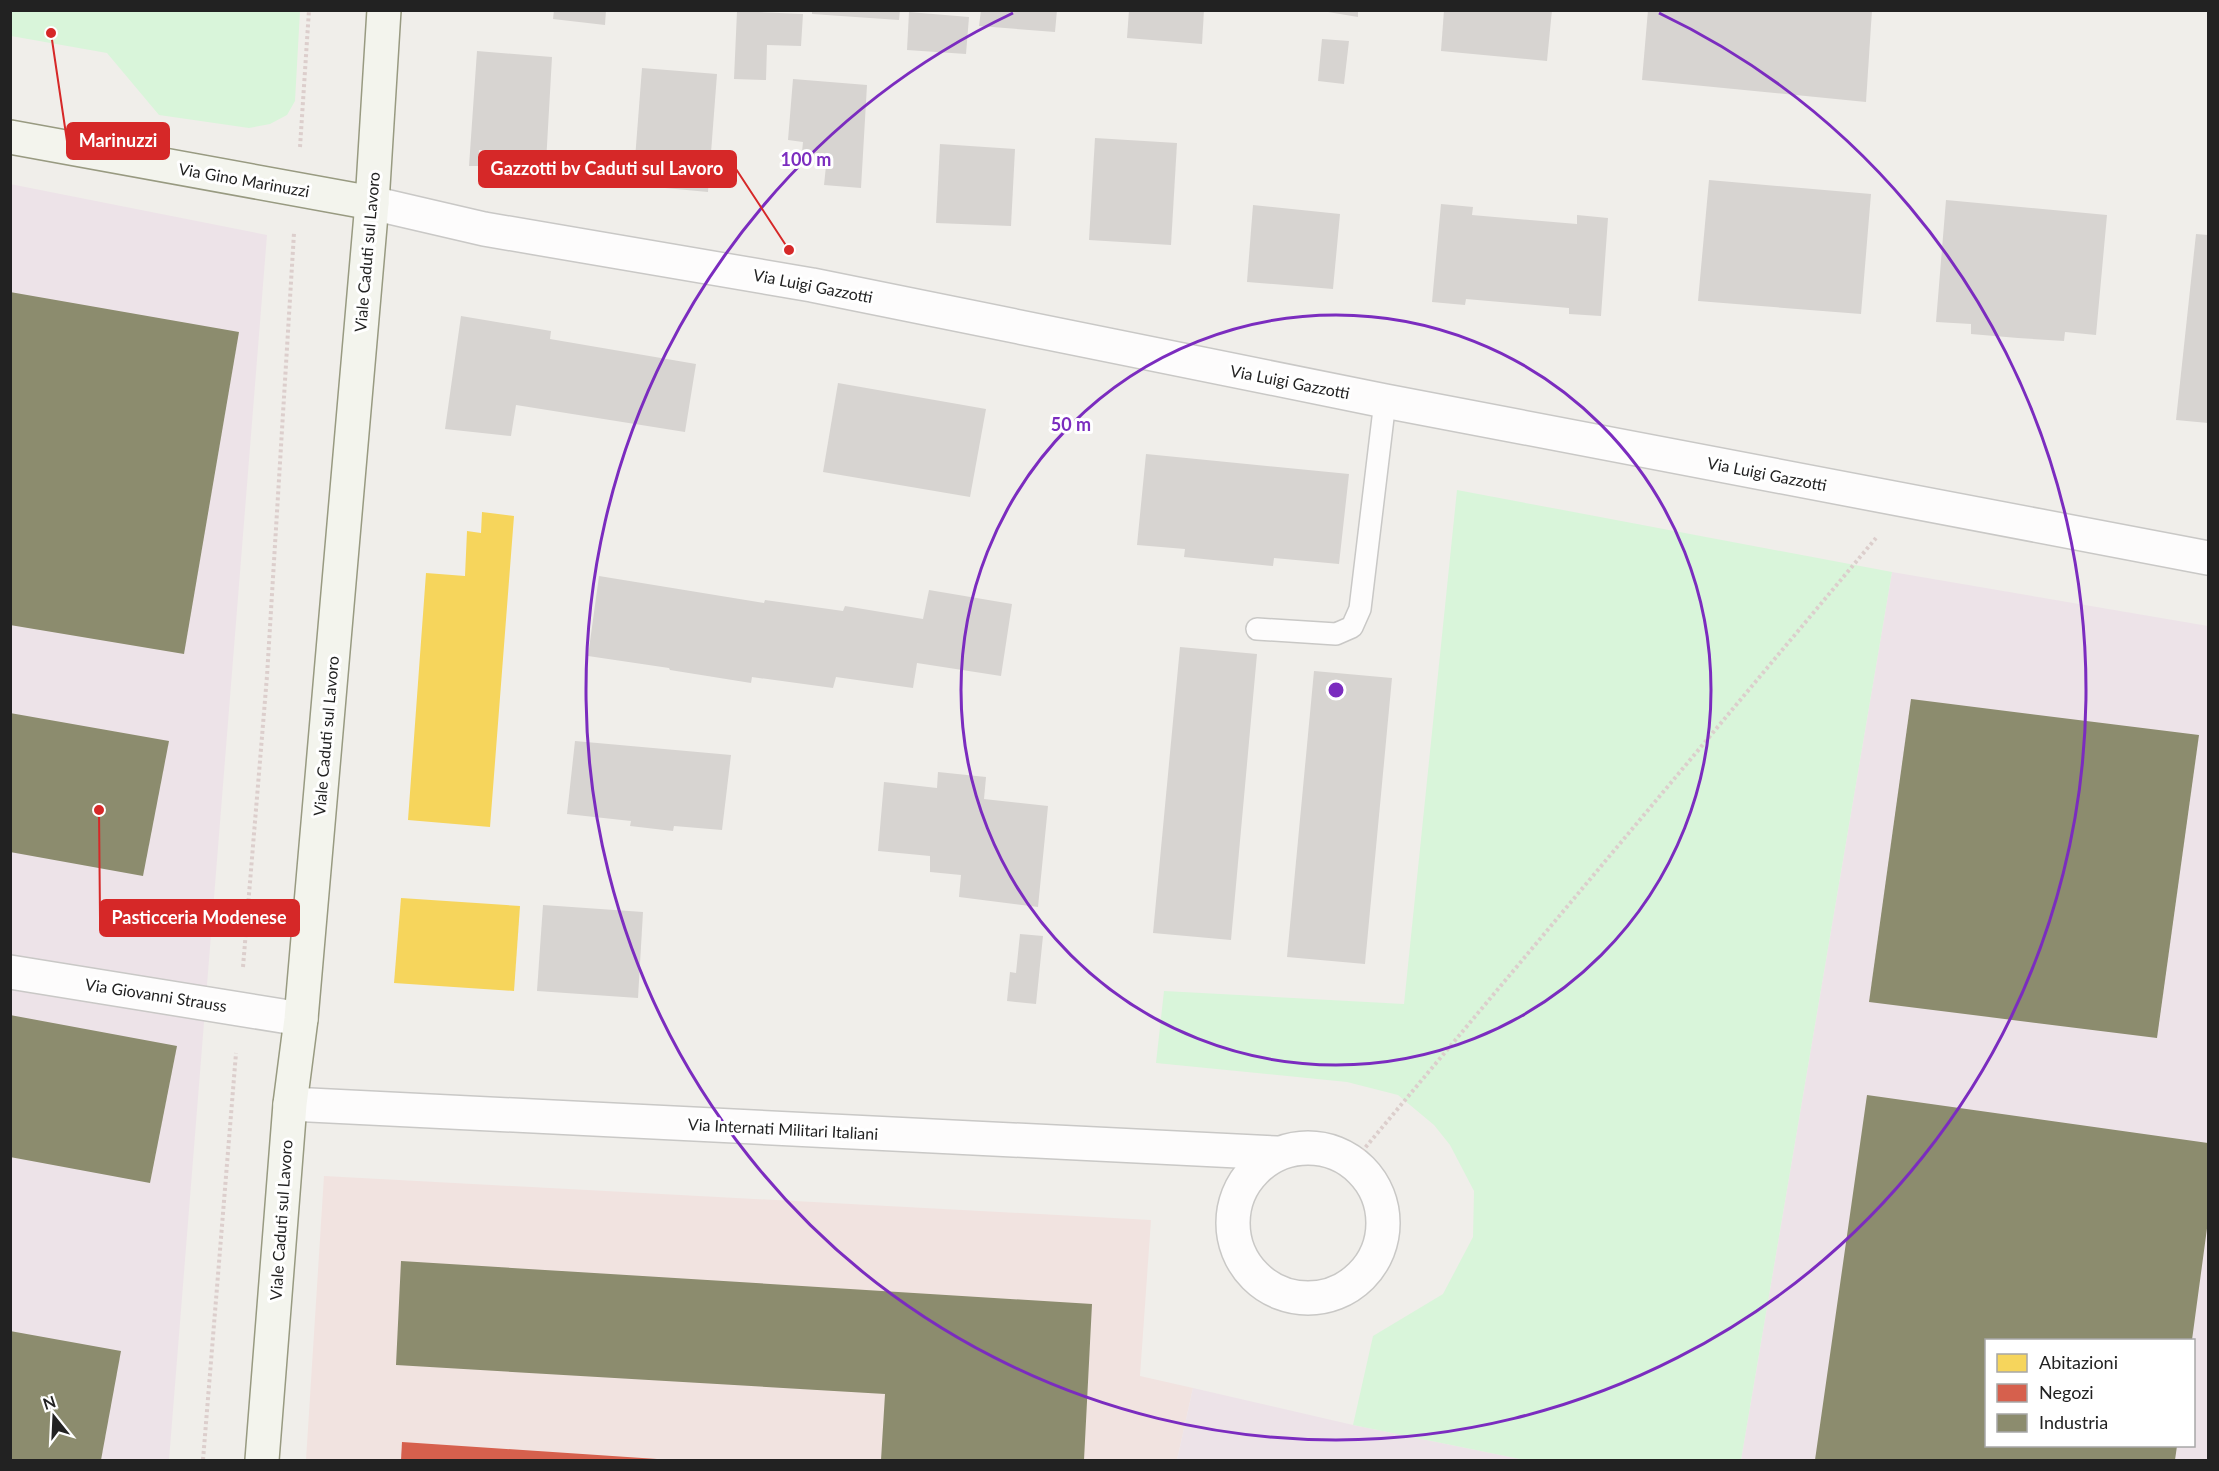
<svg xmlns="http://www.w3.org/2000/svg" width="2219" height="1471" viewBox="0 0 2219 1471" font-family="Lato,sans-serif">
	<rect width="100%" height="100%" fill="#f0eeea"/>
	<polygon fill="#f1e3e0" points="324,1176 1151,1220 1140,1376 1193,1388 1177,1460 306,1460"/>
	<g fill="#ede3e8" fill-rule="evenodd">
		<polygon points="10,184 267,235 169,1460 11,1460"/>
		<path d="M1892 572 2208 626V1460H1741ZM1986 1340H2194V1446H1986Z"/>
		<polygon points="1193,1388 1353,1425 1525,1460 1177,1460"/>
	</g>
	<g fill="#d9f5da">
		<polygon points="10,11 300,11 295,101 287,115 270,124 249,128 159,115 107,53 11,36"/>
		<polygon points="1457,490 1892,572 1741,1460 1525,1460 1353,1425 1373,1336 1443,1294 1473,1237 1474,1191 1450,1145 1434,1125 1398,1095 1347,1082 1156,1063 1164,991 1404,1004"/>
	</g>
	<g fill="#f6d55c">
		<polygon points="482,512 514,516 490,827 408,820 426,573 465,576 467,531 481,533"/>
		<polygon points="401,898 520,906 514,991 394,983"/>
	</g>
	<polygon fill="#d6604d" points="402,1442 657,1459 657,1460 401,1460"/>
	<g fill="#8c8c6e">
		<polygon points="10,292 239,332 184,654 10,625"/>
		<polygon points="1911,699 2199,735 2157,1038 1869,1002"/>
		<polygon points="10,713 169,741 143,876 10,852"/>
		<polygon points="10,1015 177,1046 150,1183 10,1157"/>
		<polygon points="1867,1095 2208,1143 2208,1221 2192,1340 1986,1340 1986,1446 2177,1446 2175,1460 1815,1460"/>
		<polygon points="401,1261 1092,1304 1084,1460 881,1460 885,1394 396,1365"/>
		<polygon points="10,1331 121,1351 101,1460 10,1460"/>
	</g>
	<g fill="#d7d4d1">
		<polygon points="554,10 606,10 605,25 553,19"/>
		<polygon points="812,10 900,10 899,20 812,14"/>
		<polygon points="981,10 1057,10 1055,32 979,26"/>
		<polygon points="1129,10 1204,10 1202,44 1127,38"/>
		<polygon points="1316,10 1358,10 1358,17"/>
		<polygon points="1444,10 1552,10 1547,61 1441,51"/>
		<polygon points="1648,10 1872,10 1866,102 1642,80"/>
		<polygon points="737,11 803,14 801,46 767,45 766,80 734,79"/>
		<polygon points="909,12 969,17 966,54 907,50"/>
		<polygon points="1322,39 1349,41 1344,84 1318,81"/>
		<polygon points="477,51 552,57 546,163 515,161 515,152 479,150 478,166 469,166"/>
		<polygon points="642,68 717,74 708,192 633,185"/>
		<polygon points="793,79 867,85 861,188 824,185 826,166 801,162 803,142 788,140"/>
		<polygon points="1095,138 1177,143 1171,245 1089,240"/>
		<polygon points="940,144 1015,149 1011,226 936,223"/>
		<polygon points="1709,180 1871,194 1861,314 1698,301"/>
		<polygon points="1946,200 2107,215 2096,335 2065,332 2064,341 2018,338 1971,334 1971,324 1936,322"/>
		<polygon points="1441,204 1473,207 1472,215 1577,224 1577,215 1608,218 1601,316 1569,314 1569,308 1466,299 1465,305 1432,302"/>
		<polygon points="1253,205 1340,214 1333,289 1247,282"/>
		<polygon points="2196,234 2208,235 2208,423 2176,420"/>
		<polygon points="461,316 551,331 550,339 696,364 685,432 516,405 511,436 445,429"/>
		<polygon points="838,383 986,409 970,497 823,472"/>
		<polygon points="1146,454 1349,474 1339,564 1274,558 1273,566 1184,557 1185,549 1137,545"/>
		<polygon points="599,576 764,603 765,600 843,611 845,606 923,619 929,590 1012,604 1001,676 917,663 913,688 836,677 833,688 752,677 751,683 670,670 669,668 588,656"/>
		<polygon points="1180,647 1257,654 1231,940 1153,933"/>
		<polygon points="1314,671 1392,678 1365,964 1287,957"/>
		<polygon points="575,741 731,755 722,830 674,826 673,831 630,826 631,821 567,814"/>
		<polygon points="938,772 986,777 984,799 1048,806 1038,907 959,897 961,875 930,872 930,856 878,851 884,782 937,788"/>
		<polygon points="543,905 643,912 638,998 537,991"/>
		<polygon points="1020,934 1043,936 1036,1004 1007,1001 1010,972 1016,973"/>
	</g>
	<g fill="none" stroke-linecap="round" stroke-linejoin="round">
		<defs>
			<polyline id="lane" points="1257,629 1336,634 1352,627 1360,609 1385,401"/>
			<g id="street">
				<polyline points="372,203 484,229 812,285 1385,401 2208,558"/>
				<polyline points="10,972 301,1019"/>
				<polyline points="290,1104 1276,1153"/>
				<circle cx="1308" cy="1223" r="75"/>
			</g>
			<g id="secondary">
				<polyline points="10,137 372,203"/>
				<polyline points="262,1460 290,1104 301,1019 372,203 384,10"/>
			</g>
		</defs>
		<use href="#lane" stroke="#c9c8c6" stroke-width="24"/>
		<use href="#street" stroke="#c9c8c6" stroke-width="36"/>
		<use href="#secondary" stroke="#989a81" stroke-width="36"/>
		<g stroke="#dccecc" stroke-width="4" stroke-dasharray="3 3" stroke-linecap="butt">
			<polyline points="300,147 309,10"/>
			<polyline points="243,967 267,676 294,233"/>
			<polyline points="1354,1161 1876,538"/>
			<polyline points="203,1460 236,1053"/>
		</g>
		<use href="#lane" stroke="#fdfcfc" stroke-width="21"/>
		<use href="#street" stroke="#fdfcfc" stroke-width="33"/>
		<use href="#secondary" stroke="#f3f4ed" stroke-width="33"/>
	</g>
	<g fill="none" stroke="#7b2cbf" stroke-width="3">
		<circle cx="1336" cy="690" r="375"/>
		<path d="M1659 13A750 750 0 1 1 1013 13"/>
	</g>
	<g text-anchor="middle" stroke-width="6" stroke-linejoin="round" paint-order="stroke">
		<g font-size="16" fill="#222" stroke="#fff">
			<text transform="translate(244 180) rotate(10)" y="6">Via Gino Marinuzzi</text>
			<text transform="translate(367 252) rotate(-85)" y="6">Viale Caduti sul Lavoro</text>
			<text transform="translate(813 286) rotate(11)" y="6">Via Luigi Gazzotti</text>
			<text transform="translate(1290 382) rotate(11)" y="6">Via Luigi Gazzotti</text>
			<text transform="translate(1767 474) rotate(11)" y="6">Via Luigi Gazzotti</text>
			<text transform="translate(326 736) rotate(-85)" y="6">Viale Caduti sul Lavoro</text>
			<text transform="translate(156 995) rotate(9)" y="6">Via Giovanni Strauss</text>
			<text transform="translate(783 1129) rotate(3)" y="6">Via Internati Militari Italiani</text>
			<text transform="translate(281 1220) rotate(-86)" y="6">Viale Caduti sul Lavoro</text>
		</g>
	</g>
	<circle cx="1336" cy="690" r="9" fill="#7b2cbf" stroke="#fff" stroke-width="3"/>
	<g font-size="18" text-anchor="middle" font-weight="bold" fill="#7b2cbf" stroke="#fff" stroke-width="6" stroke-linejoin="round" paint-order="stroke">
		<text x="806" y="166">100 m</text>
		<text x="1071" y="431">50 m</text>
	</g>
	<path fill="none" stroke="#d62828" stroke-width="2" d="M51 33L67 141M789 250L736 169M99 810L100 918"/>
	<g fill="#d62828" stroke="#fff" stroke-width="2">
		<circle cx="51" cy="33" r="6"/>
		<circle cx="789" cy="250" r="6"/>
		<circle cx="99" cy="810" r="6"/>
	</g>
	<g fill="#d62828" stroke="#d62828" stroke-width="2">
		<rect x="67" y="123" width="102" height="36" rx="6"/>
		<rect x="479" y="151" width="257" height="36" rx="6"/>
		<rect x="100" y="900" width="199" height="36" rx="6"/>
	</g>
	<g font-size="18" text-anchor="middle" font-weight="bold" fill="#fff">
		<text x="118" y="147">Marinuzzi</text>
		<text x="607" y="175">Gazzotti bv Caduti sul Lavoro</text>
		<text x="199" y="924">Pasticceria Modenese</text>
	</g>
	<rect width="2219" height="1471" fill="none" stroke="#222222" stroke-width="24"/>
	<rect x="1985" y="1339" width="210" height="108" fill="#ffffff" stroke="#a7a7a7" stroke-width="1.5"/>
	<rect x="1997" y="1354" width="30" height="18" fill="#f6d55c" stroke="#a7a7a7" stroke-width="1.5"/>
	<text x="2039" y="1369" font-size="18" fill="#222222">Abitazioni</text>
	<rect x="1997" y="1384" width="30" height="18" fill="#d6604d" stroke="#a7a7a7" stroke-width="1.5"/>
	<text x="2039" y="1399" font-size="18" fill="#222222">Negozi</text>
	<rect x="1997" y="1414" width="30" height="18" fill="#8c8c6e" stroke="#a7a7a7" stroke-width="1.5"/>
	<text x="2039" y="1429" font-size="18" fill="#222222">Industria</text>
	<g transform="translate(54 1417) rotate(342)" stroke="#ffffff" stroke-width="4.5" paint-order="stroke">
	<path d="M0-4.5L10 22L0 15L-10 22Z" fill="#222222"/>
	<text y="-9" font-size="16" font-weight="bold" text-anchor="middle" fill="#222222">N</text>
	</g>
</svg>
